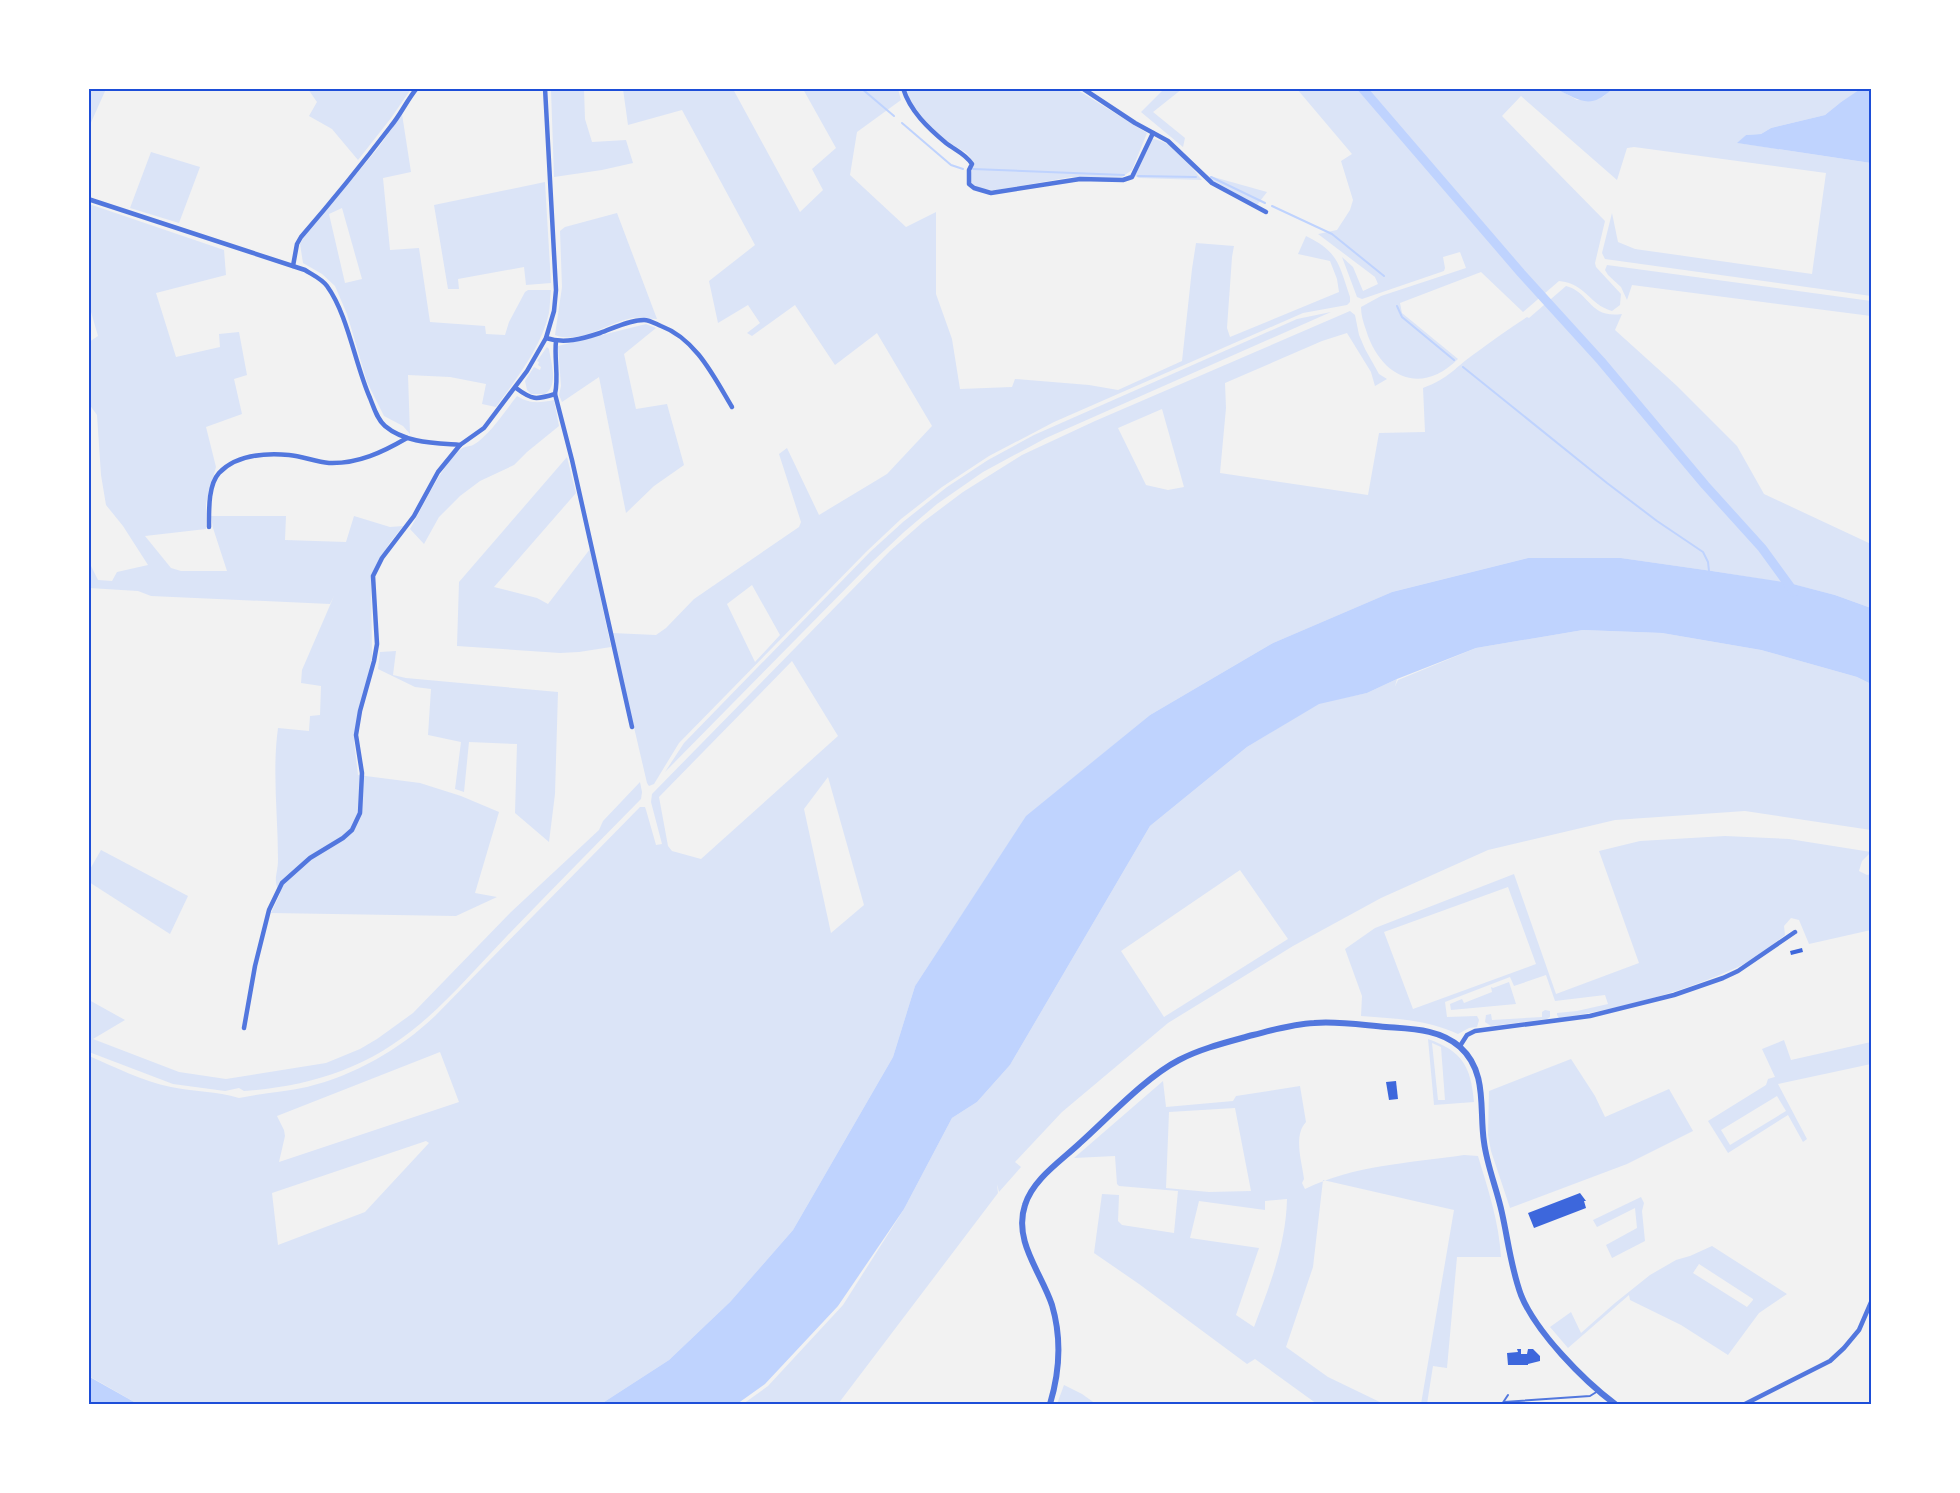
<svg xmlns="http://www.w3.org/2000/svg" width="1960" height="1493" viewBox="0 0 1960 1493" font-family="'DejaVu Sans',sans-serif">
	<rect width="100%" height="100%" fill="#f2f2f2"/>
	<g fill="#dbe4f7" fill-rule="evenodd">
		<polygon points="89,88 106,89 89,127 88,126"/>
		<polygon points="1163,88 1182,89 1153,112 1185,138 1183,147 1141,112 1162,91"/>
		<path d="M1556 88 1577 100 1603 97 1612 88 1862 89 1841 102 1825 115 1771 128 1761 134 1746 135 1738 143 1871 163V296L1605 259 1602 253 1612 213 1618 242 1635 249 1812 274 1826 173 1634 147 1627 148 1617 180 1521 96 1502 116 1605 221 1595 263 1596 267 1621 294 1620 305 1612 311C1588 304 1587 284 1559 281L1523 312 1481 272 1400 303 1402 313 1458 359C1420 397 1380 376 1366 330 1363 322 1361 314 1361 307L1381 296 1466 268 1460 252 1443 257 1445 268 1444 271 1362 299 1357 297 1342 257 1353 267 1363 291 1378 284 1375 277 1318 234 1337 230 1350 210 1353 200 1341 161 1352 154 1297 89Z"/>
		<polygon points="308,89 411,89 391,118 358,160 332,129 309,116 317,102"/>
		<polygon points="584,89 585,119 592,142 626,140 633,163 602,170 554,177 551,90"/>
		<path d="M623 89H733L800 212 823 190 812 169 836 148 803 89H898L901 100 857 132 850 175 906 227 936 212V294L952 339 960 389 1012 387 1015 379 1089 385 1118 390 1182 361 1192 269 1196 243 1234 246 1232 257 1227 328 1230 337 1339 292 1337 279 1330 261 1298 254 1306 236C1339 252 1339 265 1350 297V302L1347 305 1303 313 1054 422 989 456 942 487 901 519 866 552 679 743 654 784 649 786 647 783 612 633 656 635 666 628 694 599 799 527 801 522 779 454 787 448 819 515 887 474 932 426 877 333 835 365 795 305 752 336 747 333 760 323 748 305 718 323 709 281 755 245 682 110 628 125ZM752 585 780 635 755 662 727 604Z"/>
		<path d="M906 89H1076L1147 133 1132 170 1122 177H1071L997 190C987 190 978 189 970 183V176L974 164C967 149 962 152 950 143 932 129 913 110 906 89Z"/>
		<path d="M402 114 411 172 383 178 390 250 419 248 430 322 485 326 486 334 505 335 509 322 525 292 528 290H551C550 298 550 306 549 313 541 348 516 379 496 407L482 404 486 384 450 377 408 375 410 434 403 426 384 416 367 382 347 314 335 286 322 274 303 263 300 244 305 235 378 148ZM342 208 362 279 345 283 329 214Z"/>
		<path d="M1152 139C1174 141 1189 164 1202 180L1139 178 1135 176Z"/>
		<polygon points="151,152 200,167 179,223 130,208"/>
		<polygon points="1210,176 1267,192 1257,205 1210,179"/>
		<polygon points="545,182 551,283 526,285 524,267 458,279 459,289 448,289 434,205"/>
		<path d="M89 204 224 250 226 275 156 293 176 357 220 347 219 334 239 332 247 375 234 379 242 414 206 427 216 467 206 503V529L145 536 171 568 181 571H227L213 528 211 516H286L285 540 346 542 354 516 390 527 403 526 389 544 371 576 372 656 354 741 358 775 420 783 461 796 499 812 475 893 497 897 456 916 271 913 280 894C272 878 278 876 278 859 278 815 272 772 278 728L309 731 310 716 320 715 321 686 301 683 302 670 334 596 330 604 151 596 138 591 89 588 88 560 98 580 112 581 117 572 148 565 123 526 106 505 101 475 97 415 89 404V342L98 336 89 305Z"/>
		<path d="M617 213 657 319C649 319 640 317 633 318 608 322 581 345 555 335L562 287 560 231 565 227Z"/>
		<polygon points="1607,265 1871,301 1871,316 1632,285 1627,300 1621,287 1608,275 1605,270"/>
		<path d="M1566 286C1590 292 1589 319 1622 314L1615 330 1677 386 1737 446 1764 494 1871 544V608L1835 595 1792 584 1712 571 1621 558H1528L1392 592 1273 643 1150 715 1026 817 915 986 893 1057 793 1230 730 1302 669 1360 601 1404H138L89 1376V1056C115 1067 142 1081 171 1087 193 1092 217 1091 239 1098 262 1093 285 1092 307 1087 355 1075 399 1050 435 1016L640 807H645L646 810 656 845 662 844 651 802 652 794 890 551 923 522 963 492 1022 455 1095 421 1350 311 1355 315 1359 335 1365 349 1379 374 1387 379 1375 386 1371 372 1347 333 1322 341 1225 383 1226 408 1220 473 1368 495 1379 433 1425 432 1423 388C1450 378 1455 367 1477 352 1493 340 1510 328 1527 317L1529 318ZM1162 409 1184 487 1168 490 1146 485 1118 428ZM792 661 838 736 701 859 672 851 668 846 659 797ZM828 777 864 905 831 933 804 809ZM440 1052 459 1102 279 1162 285 1136 284 1130 277 1116ZM426 1141 429 1143 365 1212 278 1245 272 1193Z"/>
		<polygon points="1331,312 1046,438 983,472 937,504 904,532 872,562 665,772 684,743 870,552 903,522 947,487 988,460 1034,435 1297,319"/>
		<polygon points="646,324 656,328 624,354 636,409 667,404 684,465 654,486 626,513 599,377 562,402 559,395 561,386 558,346"/>
		<path d="M547 347 549 349C551 363 559 385 545 394H531L527 390 525 381 534 367 540 370 541 367 538 365 539 362 537 361Z"/>
		<path d="M517 396C530 404 539 403 554 400L559 426 527 452 514 465 480 481 460 496 439 517 424 544 410 529C422 508 442 465 460 450 464 446 468 447 473 445 489 436 505 411 517 396Z"/>
		<polygon points="567,457 576,493 494,587 537,598 548,604 590,549 611,647 579,652 560,653 457,646 459,582"/>
		<path d="M1583 630 1662 633 1761 650 1857 677 1871 684V830L1745 811 1615 820 1488 850 1381 898 1293 946 1168 1023 1062 1112 1015 1162 1021 1167 999 1192 997 1184 998 1193 838 1404H743L768 1386 843 1305 904 1209 952 1118 977 1102 1010 1065 1150 826 1247 747 1319 703 1367 693 1397 679 1395 686 1398 680 1476 648ZM1240 870 1288 939 1164 1017 1121 951Z"/>
		<polygon points="396,651 393,675 406,678 558,692 555,794 549,842 515,813 517,744 469,742 464,792 455,789 461,742 428,735 431,689 415,687 378,669 380,652"/>
		<path d="M640 782 642 792 641 799C596 845 551 890 507 936 478 966 451 998 420 1024 368 1068 312 1086 244 1091L239 1088 225 1091 173 1084 89 1052V1000L125 1020 93 1039 179 1072 226 1079 326 1063 360 1049 377 1039 413 1013 511 912 599 830 603 821Z"/>
		<path d="M1725 836 1789 839 1871 852 1862 861 1859 871 1867 875 1871 874V930L1809 944 1799 920 1791 918 1784 926 1785 935C1773 944 1761 955 1748 962 1693 990 1620 1009 1559 1018L1557 1015V1013L1577 1011 1608 1004 1605 995 1555 1001 1546 975 1514 986 1510 977 1445 1002 1447 1017 1477 1016 1479 1020 1477 1027 1469 1028 1458 1034C1424 1019 1398 1019 1361 1016L1362 996 1345 949 1375 928 1514 874 1556 994 1639 963 1599 851 1640 841ZM1508 887 1536 964 1413 1009 1384 932Z"/>
		<polygon points="101,850 188,896 170,934 89,882 89,871"/>
		<polygon points="1509,982 1516,1004 1451,1010 1450,1004 1462,999 1464,1003 1492,992 1491,987 1493,988"/>
		<polygon points="1545,1010 1550,1011 1550,1017 1547,1019 1491,1026 1485,1022 1486,1015 1491,1014 1492,1020 1542,1017 1542,1012"/>
		<path d="M1428 1039C1462 1051 1471 1066 1474 1102L1434 1105ZM1432 1043 1441 1047 1445 1100H1438Z"/>
		<path d="M1784 1040 1791 1060 1871 1042V1064L1778 1084 1807 1139 1803 1142 1788 1115 1728 1153 1708 1121 1766 1085 1768 1079 1775 1077 1762 1049ZM1777 1096 1786 1111 1730 1145 1721 1130Z"/>
		<polygon points="1571,1059 1595,1096 1605,1117 1669,1089 1693,1131 1627,1164 1510,1208 1491,1151 1488,1135 1489,1091"/>
		<path d="M1163 1081 1166 1107 1233 1101 1236 1096 1300 1086 1306 1122C1293 1136 1302 1162 1304 1179L1302 1183 1305 1189C1354 1165 1411 1163 1464 1155L1478 1156C1488 1189 1499 1222 1501 1257H1457L1447 1368 1433 1366 1427 1404H1421L1454 1210 1323 1180 1313 1267 1286 1347 1328 1377 1384 1404 1363 1403 1357 1404H1317L1255 1359 1247 1364 1139 1284 1094 1253 1102 1194 1119 1195 1118 1221 1122 1225 1174 1233 1178 1191 1119 1186 1117 1184 1115 1156 1074 1158ZM1235 1108 1251 1191 1209 1192 1166 1188 1169 1112ZM1287 1199C1286 1244 1270 1285 1254 1327L1236 1315 1259 1248 1190 1238 1199 1201 1265 1210V1201Z"/>
		<polygon points="1641,1197 1644,1203 1642,1211 1645,1241 1612,1258 1606,1245 1637,1228 1635,1208 1597,1227 1593,1220"/>
		<path d="M1712 1246 1787 1294 1759 1313 1728 1355 1681 1325 1630 1300 1629 1295 1568 1348 1550 1327 1571 1312 1581 1333 1615 1303 1650 1275 1676 1260 1690 1256ZM1699 1264 1753 1299V1300L1747 1307 1693 1273Z"/>
		<polygon points="1064,1385 1082,1394 1096,1404 1057,1404"/>
	</g>
	<g fill="#bfd3fe">
		<polygon points="1862,88 1871,89 1871,163 1737,143 1746,135 1761,134 1771,128 1825,115 1841,102"/>
		<path d="M1556 89H1612C1589 111 1579 99 1556 89Z"/>
		<polygon points="1528,558 1621,558 1712,571 1789,583 1835,595 1871,608 1871,684 1857,677 1761,650 1662,633 1583,630 1476,648 1397,679 1367,693 1319,704 1247,747 1150,826 1010,1065 977,1102 952,1118 904,1209 838,1306 765,1384 737,1404 601,1404 669,1360 730,1302 793,1230 893,1057 915,986 1026,816 1150,715 1273,643 1392,592"/>
		<polygon points="88,1376 136,1403 138,1404 89,1404"/>
	</g>
	<g fill="none" stroke-linecap="round" stroke-linejoin="round">
		<g stroke="#bfd3fe" stroke-width="2">
			<polyline points="861,88 894,116"/>
			<polyline points="902,123 951,165 963,169"/>
			<polyline points="973,169 1124,175"/>
			<polyline points="1138,176 1196,177"/>
			<polyline points="1211,177 1265,203"/>
			<polyline points="1272,206 1332,234 1384,276"/>
			<polyline points="1397,306 1402,317 1454,360"/>
			<polyline points="1463,367 1607,483 1657,521 1703,552 1708,562 1709,571"/>
		</g>
		<polyline stroke="#bfd3fe" stroke-width="9" points="1362,88 1521,273 1601,361 1705,485 1762,548 1794,592"/>
	</g>
	<g fill="#3d67dc">
		<polygon points="1802,948 1803,952 1791,955 1790,951"/>
		<polygon points="1396,1081 1398,1099 1389,1100 1386,1082"/>
		<polygon points="1580,1193 1586,1201 1584,1201 1586,1208 1534,1228 1528,1213"/>
		<polygon points="1517,1349 1521,1349 1521,1354 1527,1354 1528,1349 1533,1349 1540,1356 1540,1361 1528,1364 1528,1365 1508,1365 1507,1353 1518,1352"/>
	</g>
	<g fill="none" stroke-linecap="round" stroke-linejoin="round">
		<polyline stroke="#1d4ed8" stroke-width="1.5" points="1359,1404 1366,1404"/>
		<g stroke="#5277de" stroke-width="2">
			<polyline points="1504,1402 1590,1396 1598,1391"/>
			<polyline points="1502,1404 1508,1395"/>
		</g>
		<g stroke="#5277de" stroke-width="4.5">
			<path d="M903 88C910 111 928 128 946 143 955 150 966 154 972 164L969 170V184L974 188 991 193 1080 179 1123 180 1132 177 1153 133"/>
			<polyline points="1082,88 1135,123 1168,141 1212,183 1266,212"/>
			<path d="M88 199 305 270C313 275 322 279 327 286 348 315 355 364 370 398 374 408 377 419 385 426 405 443 435 443 460 445"/>
			<path d="M293 266 297 244 301 237C332 201 362 164 391 126 401 114 407 100 417 88"/>
			<path d="M546 338C564 344 582 339 600 333 614 328 629 320 644 320 650 320 656 324 661 326 696 339 714 377 732 407"/>
			<path d="M516 388C532 400 536 400 555 394 559 377 554 359 556 341"/>
			<polyline points="555,394 572,460 632,727"/>
			<path d="M209 527C209 511 208 485 219 473 236 455 266 453 289 455 302 456 316 462 329 463 358 464 383 452 407 438"/>
			<polyline points="244,1028 255,966 269,910 282,883 310,858 343,838 352,830 360,813 362,773 356,735 360,711 374,661 377,644 373,576 382,558 414,516 438,472 460,445 484,428 527,371 546,338 554,311 556,290 545,88"/>
			<polyline points="1460,1046 1467,1035 1475,1031 1590,1016 1674,995 1723,978 1738,971 1795,932"/>
			<polyline points="1745,1404 1830,1361 1844,1348 1859,1330 1872,1300"/>
		</g>
		<path stroke="#5277de" stroke-width="6" d="M1050 1404C1060 1371 1062 1339 1052 1305 1041 1272 1013 1241 1025 1205 1033 1179 1061 1161 1080 1143 1109 1117 1146 1077 1179 1060 1202 1048 1228 1042 1253 1035 1273 1030 1293 1024 1314 1023 1338 1021 1362 1025 1386 1027 1412 1029 1440 1029 1460 1047 1488 1072 1479 1110 1484 1142 1487 1166 1497 1189 1502 1213 1508 1240 1511 1268 1521 1295 1536 1332 1583 1380 1615 1404"/>
	</g>
	<rect width="1960" height="1493" fill="none" stroke="#ffffff" stroke-width="180"/>
	<rect x="90" y="90" width="1780" height="1313" fill="none" stroke="#1d4ed8" stroke-width="2"/>
</svg>
